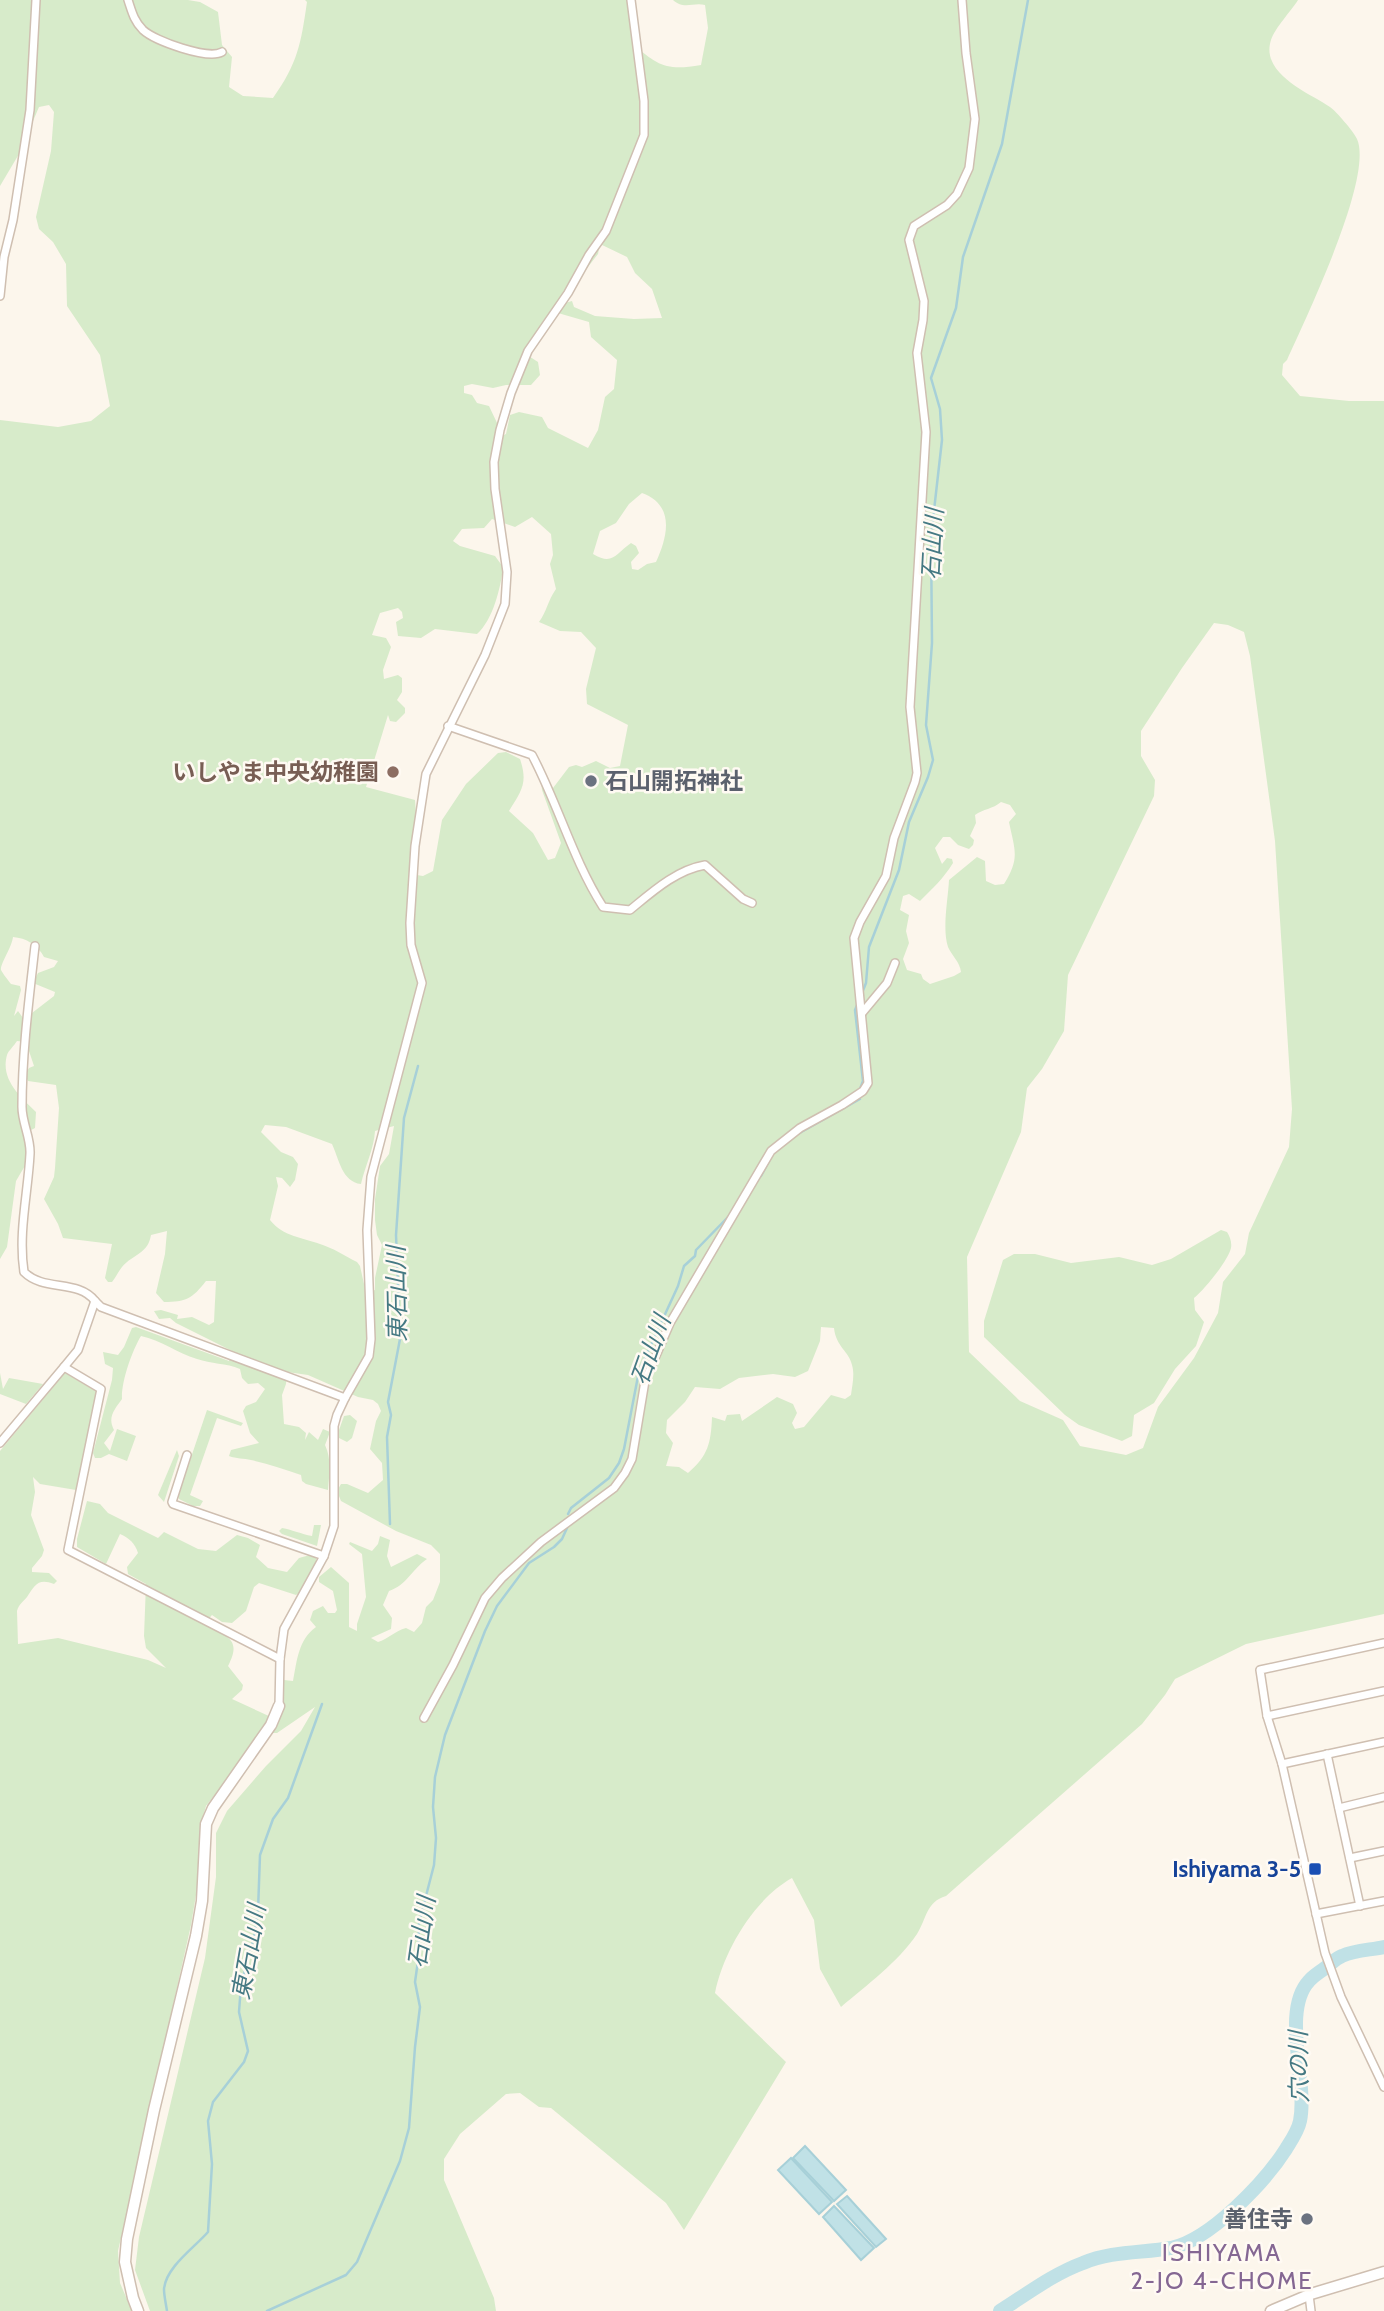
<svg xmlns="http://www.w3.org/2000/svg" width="1384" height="2311" viewBox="0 0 1384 2311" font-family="Cabin,'Noto Sans JP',sans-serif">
	<rect width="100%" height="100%" fill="#fcf6ec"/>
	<g fill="#d7ebca" fill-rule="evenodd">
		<path d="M0 0H188L200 2 218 12 222 45 232 57 229 87 243 96 273 98C298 63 301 43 307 2L305 0H630L634 19 633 44C658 66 667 71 701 65L708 28 705 5C693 2 684 10 673 0H1298C1291 11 1275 28 1271 40 1260 74 1309 93 1330 107 1336 111 1354 132 1357 139 1374 177 1305 320 1287 360L1283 364 1282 375 1300 396 1349 401H1384V1614L1246 1644 1175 1679 1165 1695 1142 1724 946 1896C926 1902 927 1918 917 1934 898 1962 867 1985 841 2007L820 1969 814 1920 792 1878C754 1899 723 1952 715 1993L786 2062 684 2230 666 2203 551 2108 539 2107 520 2093 506 2094 460 2134 444 2159V2180L494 2298 496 2311H150L135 2270 139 2237 205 1958 216 1877V1833L227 1811 266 1766 301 1731 315 1707 277 1733H271L269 1731 281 1685 284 1680 293 1681C297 1661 298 1640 316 1627L310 1620 313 1611 323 1606 328 1613H335L337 1610 333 1591 319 1582V1577L331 1567 349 1583V1627L357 1631V1624L366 1597 362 1554 349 1544 350 1542 372 1551 378 1544 380 1536 390 1540 387 1556 391 1567 417 1554 427 1559C412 1569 407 1585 389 1591L383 1605 392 1618 391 1629 371 1638 378 1642C388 1639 395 1631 406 1628L414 1632 422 1623 426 1607 433 1600 440 1582V1554L431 1545 396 1531 341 1501 337 1491 341 1484H347L368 1493 383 1480 382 1463 370 1449 376 1421 381 1411 378 1404 373 1400 358 1397 308 1375 287 1372 286 1384 282 1395 284 1424 299 1427 306 1433 305 1440 309 1432 318 1440 323 1429 330 1432 325 1445C332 1459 329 1476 328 1490L306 1484 302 1481 301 1475C284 1469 268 1464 251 1460 244 1458 236 1459 229 1456L231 1450 259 1443 250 1433 243 1411 246 1406 256 1402 265 1389 258 1383 248 1384 242 1378 240 1369C226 1363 211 1364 197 1359 177 1353 161 1340 141 1336 132 1351 121 1382 122 1399 115 1409 107 1417 114 1430L104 1443 110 1451 117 1429 136 1436 127 1461 109 1454 101 1458H95L93 1453 112 1380 113 1368 105 1364 103 1352 118 1355 124 1347 132 1328 136 1327 229 1361 232 1351 176 1323 170 1318 159 1319 154 1311 161 1310 178 1315 177 1319 192 1317 209 1325 214 1322 216 1281H206C192 1299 186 1302 164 1302L156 1293 165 1254 167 1231 151 1235C148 1254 133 1254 122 1267 118 1272 116 1277 112 1282H108L105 1278 112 1244 63 1238 58 1224 44 1199 54 1177 55 1168 59 1108 56 1085 28 1081 25 1075 29 1068 34 1066 26 1042 17 1041C14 1046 8 1051 7 1055 0 1080 21 1097 36 1112L35 1128 23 1134 28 1155 26 1164 16 1181 7 1247 0 1259V420L58 427 91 421 110 406 100 355 67 306 66 264 53 242 39 229 36 217 51 151 54 112 49 105 39 107 19 154 0 186ZM600 244 627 257 635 273 652 289 662 318 634 319 595 316 574 307 572 301 565 303 558 313 589 322 591 337 617 360 614 389 605 397 598 430 588 448 548 428 542 417 519 412 510 415 506 434 496 439 498 425 489 406 477 403 472 395 464 393V386L472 384 493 388 506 385H531L540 375 538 362 524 353 528 344 598 254ZM642 493C675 505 668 536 656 562L647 564 638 570 632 569 631 562 639 553 636 546 631 543C615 554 613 566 593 554L600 531 616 523 629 504ZM532 517 551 534 553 555 550 564 556 589C548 600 547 611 539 622L560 631 581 632 596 648 586 689 587 704 628 725 620 766 610 768 596 761 582 767 576 765 569 767 553 788 541 781 542 790 561 843 555 858 548 860 533 833 509 811C522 790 528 783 520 759L506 752 498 753 466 784 442 820 433 871 423 876 410 874 416 815 415 800 366 787 388 715 390 721 396 722 405 713V708L397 700 402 692V678L398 675 384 679 383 670 391 647 386 638 372 635 380 613 398 608 402 612 403 618 396 622 398 636 421 638 435 629 477 634C493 620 501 587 503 567L495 556 460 546 453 541 462 529 484 528 492 519 515 527ZM1214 623 1228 625 1244 632 1250 656 1275 841 1292 1109 1289 1147 1249 1233 1245 1254 1223 1282 1218 1313 1194 1358 1158 1407 1143 1448 1126 1455 1080 1446 1063 1420 1020 1401 969 1352 967 1257 1021 1132 1027 1088 1042 1069 1064 1031 1068 975 1154 796 1155 780 1141 756V731L1182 668ZM1001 802 1010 805 1016 814 1009 822C1015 851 1020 858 1004 884L995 885 986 881 985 861 977 857 949 880C948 900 942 928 948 947 952 956 960 962 961 972L954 976 930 984 923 979 921 974 907 970 903 959 909 943 906 931 909 915 900 910 903 896 909 894 920 901C933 888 943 879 953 863L952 859 947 858 942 864 935 848 943 837H950L958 845 969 849 973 845 974 840 970 836 976 823 975 815C983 809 993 809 1001 802ZM13 937C26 938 38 945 44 957L58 961 54 967 38 973 33 983 55 992 54 996 32 1013 31 1016 23 1018 18 1011 14 1016 21 990 20 986 11 984C8 980 3 974 1 970 0 964 12 947 13 937ZM265 1125 286 1127 332 1144C339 1159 342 1182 361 1184 365 1166 374 1149 375 1131L394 1126 389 1154 380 1166 375 1199V1220L377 1235 382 1245 375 1278V1290L366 1293 360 1266 357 1262C345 1256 333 1248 320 1244 301 1237 284 1237 270 1220L278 1186 276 1177 282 1178 290 1187 295 1180 298 1164 293 1157 281 1152 261 1132ZM821 1327 834 1328C836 1347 849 1351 852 1365 855 1375 852 1386 851 1395L845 1399 831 1395 804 1427 795 1429 792 1423 797 1413 793 1404 777 1397 742 1421 740 1414 727 1415 725 1421 712 1417C711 1443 708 1456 688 1473L679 1467 666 1466 673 1443 666 1433 667 1420 685 1402 695 1387 720 1389 739 1378 773 1374 795 1377 808 1371 820 1341Z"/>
		<path d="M1221 1230 1227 1232C1230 1237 1232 1242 1231 1248 1228 1261 1204 1290 1194 1298L1195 1310 1204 1322 1196 1346 1175 1369 1154 1403 1134 1415 1132 1436 1122 1441 1079 1425 1065 1415 984 1337V1321L1003 1260 1014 1254H1035L1071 1263 1119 1257 1152 1265 1171 1259Z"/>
		<polygon points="0,1373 3,1389 9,1378 43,1384 26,1404 0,1394"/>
		<path d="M65 1373 97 1392 76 1490 40 1484 33 1477 35 1492 31 1515 44 1550 42 1556 32 1568V1572L49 1573 57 1581 54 1584C38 1578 35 1585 27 1597 23 1602 19 1604 17 1611L18 1644 58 1638 148 1660 166 1668 146 1648 144 1636 146 1584 128 1574 127 1567 138 1553C135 1543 129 1538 120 1534L106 1564 77 1547V1539L87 1501 100 1504 108 1513 158 1538 164 1532 198 1549 216 1551 237 1535 248 1538 260 1545 256 1557 268 1568 287 1572 299 1558 310 1555 316 1558V1562L302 1591 296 1595 259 1583 254 1587 246 1611 232 1623 222 1622 212 1615 204 1624C225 1637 243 1637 228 1666L243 1685 242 1690 232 1699 271 1717 268 1727 206 1806 201 1824 198 1883 191 1925 118 2251 120 2283 132 2311H0V1451Z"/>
		<polygon points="207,1410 243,1423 241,1426 217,1418 190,1495 203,1501 200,1506 193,1506 179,1499 178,1496"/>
		<polygon points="350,1415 357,1421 352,1438 347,1442 339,1438 339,1430 344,1416"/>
		<polygon points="177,1450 179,1456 164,1502 158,1495"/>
		<path d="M314 1525H321L317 1546 282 1534 279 1531 282 1528C293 1530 301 1534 312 1536Z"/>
	</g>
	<g fill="#c0e1e6" stroke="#a7d0d8" stroke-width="2">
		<polygon points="805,2146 846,2190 834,2201 793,2158"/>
		<polygon points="791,2158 832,2202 819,2214 778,2170"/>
		<polygon points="847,2196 886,2239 876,2247 837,2204"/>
		<polygon points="834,2206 874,2248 861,2260 823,2217"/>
	</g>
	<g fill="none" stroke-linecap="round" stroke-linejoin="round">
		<g stroke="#a7d0d8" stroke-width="2.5">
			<polyline points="862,993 866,983 869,947 899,870 909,822 928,777 933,760 926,725 932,643 931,537 942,440 940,409 931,378 956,308 963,257 1002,144 1028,0"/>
			<polyline points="858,1003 855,1010 863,1081 860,1089"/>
			<polyline points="796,1135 860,1099"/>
			<polyline points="761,1176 769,1161"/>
			<polyline points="568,1514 571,1508 609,1478 619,1463 624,1449 639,1371 678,1286 684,1266 695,1256 696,1250 730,1215"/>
			<polyline points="390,1524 387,1437 391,1415 388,1402 400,1339 396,1235 404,1118 418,1066"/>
			<path d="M167 2311C166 2304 164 2296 164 2289 166 2267 194 2248 208 2232L212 2164 208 2121 213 2102 244 2062 248 2051 239 2012 241 1985 254 1937 258 1911 260 1855 273 1819 288 1798 322 1704"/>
			<polyline points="267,2311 346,2275 357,2262 400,2161 409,2128 415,2047 420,2007 415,1982 418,1961 419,1923 434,1865 436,1838 433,1807 435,1777 445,1735 485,1631 497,1606 529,1563 554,1547 562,1539 567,1528"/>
		</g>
		<path stroke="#c0e1e6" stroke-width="14" d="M1000 2311C1027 2294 1053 2274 1083 2263 1111 2251 1142 2253 1171 2248 1210 2240 1265 2182 1286 2149 1291 2141 1298 2131 1300 2121 1308 2082 1281 2011 1309 1981 1313 1976 1320 1972 1325 1968 1331 1964 1336 1958 1342 1956 1355 1950 1371 1950 1384 1947"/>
		<defs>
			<g id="minor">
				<path d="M128 0C132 12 134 21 143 30 155 41 208 60 222 52"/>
				<polyline points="0,296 4,257 13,220 30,110 36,0"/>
				<path d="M448 726 532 755C558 804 573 860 603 907L630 910C652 892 676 870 705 865L743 899 752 903"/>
				<path d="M35 946C29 999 22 1054 22 1107 22 1123 31 1138 30 1154 28 1193 18 1233 24 1272 44 1292 78 1279 95 1301"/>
				<polyline points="862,1013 887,983 895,963"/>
				<polyline points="64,1367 78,1350 95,1301 101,1307 345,1398 337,1415 334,1426 334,1526 324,1556 284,1629 280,1659 279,1706"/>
				<polyline points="345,1398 369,1356 371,1339 367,1230 371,1177 422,983 411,945 410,923 415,846 426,774 485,655 505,604 507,572 495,489 494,462 500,430 511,393 528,351 568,293 589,255 606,231 644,135 644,101 631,0"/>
				<polyline points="0,1443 64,1367 101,1389 68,1550 280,1659"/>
				<polyline points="187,1455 172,1502 173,1504 324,1556"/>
				<polyline points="1384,1643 1260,1670 1267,1716 1282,1764 1325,1953 1341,1997 1384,2087"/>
				<polyline points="1267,1716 1384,1691"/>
				<polyline points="424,1718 453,1665 485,1598 502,1578 541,1542 614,1488 625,1473 632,1459 645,1381 670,1323 771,1151 800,1128 842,1105 863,1091 868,1083 854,938 860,922 886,876 894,838 915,782 917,773 910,707 926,432 917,353 923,320 924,301 909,240 914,226 947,205 957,194 969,168 975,119 966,53 962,0"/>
				<polyline points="1327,1754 1360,1906"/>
				<polyline points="1282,1764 1384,1742"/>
				<polyline points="1339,1808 1384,1797"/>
				<polyline points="1350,1858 1384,1851"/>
				<polyline points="1316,1914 1384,1901"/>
				<polyline points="1309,2295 1311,2311"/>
			</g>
			<g id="tertiary">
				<polyline points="138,2311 133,2298 125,2262 127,2239 154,2110 196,1936 202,1901 206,1824 213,1808 271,1725 279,1706"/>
				<polyline points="1271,2311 1311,2294 1384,2272"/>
			</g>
		</defs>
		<use href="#minor" stroke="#cfbfb1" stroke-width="10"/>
		<use href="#tertiary" stroke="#cfbfb1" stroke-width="13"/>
		<use href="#minor" stroke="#fff" stroke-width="7"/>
		<use href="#tertiary" stroke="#fff" stroke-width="10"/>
	</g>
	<circle fill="#8d6e63" stroke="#fffaf3" stroke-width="2.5" cx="393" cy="772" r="7"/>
	<g fill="#6b7280" stroke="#fffaf3" stroke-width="2.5">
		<circle cx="591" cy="781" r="7"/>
		<circle cx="1307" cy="2219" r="7"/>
	</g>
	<rect fill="#1a4fb4" stroke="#fffaf3" stroke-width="2.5" x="1308" y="1862" width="14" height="14" rx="3.5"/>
	<g text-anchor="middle" stroke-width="5" stroke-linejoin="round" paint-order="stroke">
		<g font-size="23" font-weight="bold" fill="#785e54" stroke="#fffaf3" text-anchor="end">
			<text x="379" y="780">いしやま中央幼稚園</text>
		</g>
		<g font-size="23" font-weight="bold" fill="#5b616d" stroke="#fffaf3" text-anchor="start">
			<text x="605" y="789">石山開拓神社</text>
			<text x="1293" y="2227" text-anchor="end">善住寺</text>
		</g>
		<g font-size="23" font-weight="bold" fill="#164399" stroke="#fffaf3" text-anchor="end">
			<text x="1301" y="1877">Ishiyama 3-5</text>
		</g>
		<g font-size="24" font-style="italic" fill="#457983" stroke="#fffaf3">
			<text transform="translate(933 544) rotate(-87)" y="8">石山川</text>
			<text transform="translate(397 1294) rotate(-91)" y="8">東石山川</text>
			<text transform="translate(651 1350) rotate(-70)" y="8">石山川</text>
			<text transform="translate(422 1932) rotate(-82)" y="8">石山川</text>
			<text transform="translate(249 1952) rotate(-80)" y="8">東石山川</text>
			<text transform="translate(1299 2067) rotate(-91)" y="8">穴の川</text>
		</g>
		<g font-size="24" letter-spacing="2" fill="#856793" stroke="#fffaf3">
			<text x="1222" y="2261">ISHIYAMA<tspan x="1222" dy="28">2-JO 4-CHOME</tspan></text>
		</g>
	</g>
</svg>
